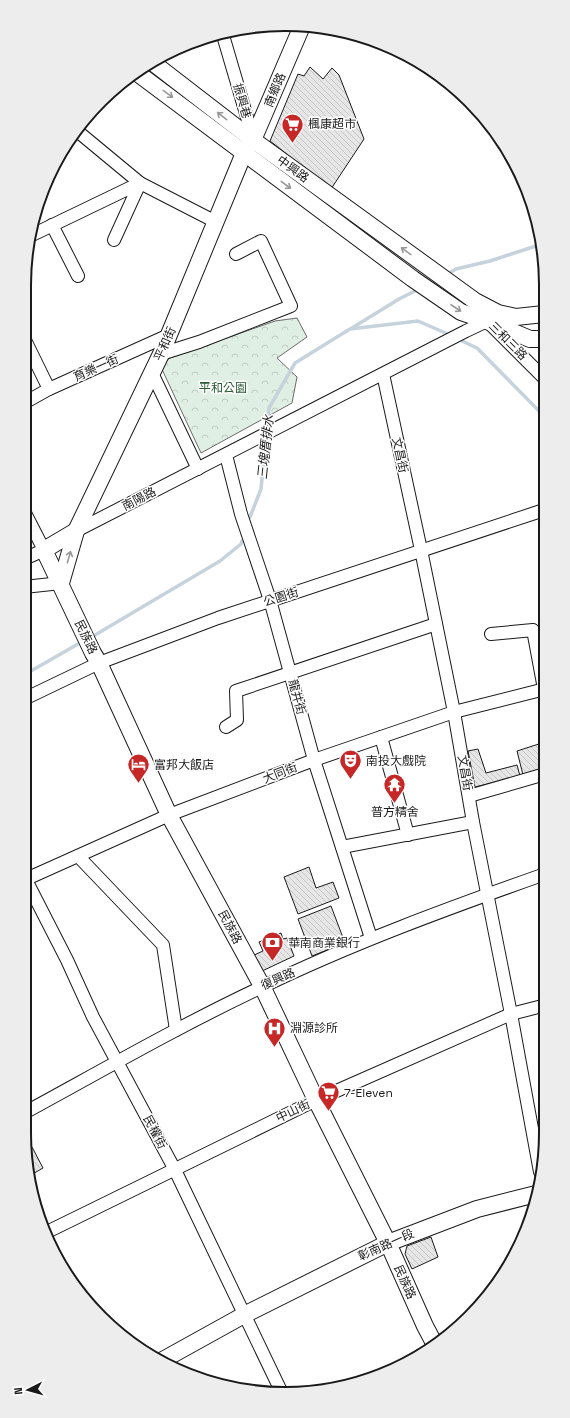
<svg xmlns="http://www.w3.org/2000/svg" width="570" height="1418" viewBox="0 0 570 1418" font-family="'Space Grotesk','Noto Sans TC',sans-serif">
	<defs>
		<pattern id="park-crowns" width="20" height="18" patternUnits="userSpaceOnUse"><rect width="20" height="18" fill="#e0efe3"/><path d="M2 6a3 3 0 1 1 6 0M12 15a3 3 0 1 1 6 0" fill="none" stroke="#c0ccc2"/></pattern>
		<pattern id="building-back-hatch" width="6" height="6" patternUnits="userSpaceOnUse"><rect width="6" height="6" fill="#e6e6e6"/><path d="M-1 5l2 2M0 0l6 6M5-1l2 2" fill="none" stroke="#c5c5c5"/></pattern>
	</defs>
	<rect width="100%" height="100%" fill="#fff"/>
	<polygon fill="url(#park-crowns)" stroke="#6a6a6a" points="297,318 307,337 277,358 297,377 292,403 201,453 160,365 170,358 275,321"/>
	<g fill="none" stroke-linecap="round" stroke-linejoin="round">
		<g stroke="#c6d2dc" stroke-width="3.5">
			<polyline points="446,275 456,269 490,261 542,244"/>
			<polyline points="352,328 399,299 419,289"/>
			<polyline points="458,339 477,348 544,416"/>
			<polyline points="267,429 269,408 295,363 350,329 418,321 450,335"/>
			<polyline points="250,517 261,489 266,437"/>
			<polyline points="95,635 220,561 241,544 242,541"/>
			<polyline points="24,675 78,644"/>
		</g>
	</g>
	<g fill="url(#building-back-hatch)" stroke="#1a1a1a">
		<polygon points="310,67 323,79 332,68 339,75 364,139 331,189 270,141 298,74 304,76"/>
		<polygon points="545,742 545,770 523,775 517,751"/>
		<polygon points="478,749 486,773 517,765 520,776 475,787 468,751"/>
		<polygon points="309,867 316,888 333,882 339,898 298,914 284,877"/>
		<polygon points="331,906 345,943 312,956 298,919"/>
		<polygon points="281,933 283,939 287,938 294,956 260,972 252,956 263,951 259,942"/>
		<polygon points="32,1147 43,1168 31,1175 27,1150"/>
		<polygon points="431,1237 438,1257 412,1269 405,1254 407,1246"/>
	</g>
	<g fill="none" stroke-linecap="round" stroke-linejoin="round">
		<defs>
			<g id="minor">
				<polyline points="222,32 254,141"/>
				<polyline points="76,130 140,183 216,222"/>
				<polyline points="52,225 78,276"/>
				<polyline points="32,235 140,183 114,240"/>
				<polyline points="491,325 544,378"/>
				<polyline points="24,338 49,389"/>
				<polyline points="161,354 199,342 291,306 261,241 236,254"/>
				<polyline points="152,373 198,469"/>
				<polyline points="383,374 421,550 454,712 473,822 511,1014 540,1172"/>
				<polyline points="24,403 49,389 169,335"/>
				<polyline points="226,455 241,514 270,600 314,760 371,938"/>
				<polyline points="24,511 44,550 24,559"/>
				<polyline points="76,531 466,331 487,321 492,320"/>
				<polyline points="24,587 61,583"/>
				<polyline points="491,634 533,630 544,689"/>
				<polyline points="24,699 99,663 218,618 544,510"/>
				<polyline points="226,727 237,720 236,691 436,624"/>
				<polyline points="381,737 408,835"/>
				<polyline points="469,796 545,774"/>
				<polyline points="342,847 473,822"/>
				<polyline points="78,856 163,945 176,1030"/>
				<polyline points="24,876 67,960 93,1017 175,1170 281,1391"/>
				<polyline points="24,880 169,815 314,760 454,712 545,689"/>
				<path d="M24 1113C103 1070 181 1025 262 987 353 943 449 908 545 874"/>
				<polyline points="47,1232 316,1100 511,1014 546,1005"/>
			</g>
			<g id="major">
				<polyline points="152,62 253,140 475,301 498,313 516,317 544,314"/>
				<polyline points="136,72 413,279 461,312 487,321 530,339 544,339"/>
				<polyline points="76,531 44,550 93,653 99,663 169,815 262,986 316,1100 388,1243 425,1326 434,1343"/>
				<polyline points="61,583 76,531 161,354 244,153 253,140 302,26"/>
				<polyline points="161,1361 244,1315 388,1243 477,1209 536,1194"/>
			</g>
		</defs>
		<use href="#minor" stroke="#1a1a1a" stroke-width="14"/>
		<use href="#major" stroke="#1a1a1a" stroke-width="18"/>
		<use href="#minor" stroke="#fff" stroke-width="12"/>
		<use href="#major" stroke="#fff" stroke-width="16"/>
	</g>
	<defs><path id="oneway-shaft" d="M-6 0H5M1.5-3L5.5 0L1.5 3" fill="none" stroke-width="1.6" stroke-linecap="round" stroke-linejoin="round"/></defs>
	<g stroke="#989898">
		<use href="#oneway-shaft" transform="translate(168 94) rotate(36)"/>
		<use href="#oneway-shaft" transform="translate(222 116) rotate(-142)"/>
		<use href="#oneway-shaft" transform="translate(286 185) rotate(37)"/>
		<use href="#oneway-shaft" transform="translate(406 251) rotate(-144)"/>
		<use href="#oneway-shaft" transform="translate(456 308) rotate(33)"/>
		<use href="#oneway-shaft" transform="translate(69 557) rotate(-74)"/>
	</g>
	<defs>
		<symbol id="supermarket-pin" viewBox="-11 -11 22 30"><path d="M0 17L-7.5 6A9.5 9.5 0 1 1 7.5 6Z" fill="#c62828" stroke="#fff"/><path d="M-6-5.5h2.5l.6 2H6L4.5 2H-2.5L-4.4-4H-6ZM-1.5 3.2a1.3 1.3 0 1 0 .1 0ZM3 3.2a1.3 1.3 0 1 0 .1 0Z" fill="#fff"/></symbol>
		<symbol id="theatre-pin" viewBox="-11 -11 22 30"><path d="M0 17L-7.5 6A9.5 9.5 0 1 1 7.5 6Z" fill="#c62828" stroke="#fff"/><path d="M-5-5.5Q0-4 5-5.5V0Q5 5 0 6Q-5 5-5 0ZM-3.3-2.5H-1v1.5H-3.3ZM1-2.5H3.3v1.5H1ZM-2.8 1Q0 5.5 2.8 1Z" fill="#fff"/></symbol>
		<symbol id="hotel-pin" viewBox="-11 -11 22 30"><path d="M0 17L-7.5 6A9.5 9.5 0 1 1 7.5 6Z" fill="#c62828" stroke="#fff"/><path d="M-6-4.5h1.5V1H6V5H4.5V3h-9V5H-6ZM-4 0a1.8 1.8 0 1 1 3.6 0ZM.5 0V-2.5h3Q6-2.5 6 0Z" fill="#fff"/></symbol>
		<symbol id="temple-pin" viewBox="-11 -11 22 30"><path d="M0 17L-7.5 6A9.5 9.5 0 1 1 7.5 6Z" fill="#c62828" stroke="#fff"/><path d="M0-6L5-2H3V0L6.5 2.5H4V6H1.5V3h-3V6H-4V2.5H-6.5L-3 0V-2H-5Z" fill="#fff"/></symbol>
		<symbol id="bank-pin" viewBox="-11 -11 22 30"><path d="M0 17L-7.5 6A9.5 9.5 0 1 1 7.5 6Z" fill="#c62828" stroke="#fff"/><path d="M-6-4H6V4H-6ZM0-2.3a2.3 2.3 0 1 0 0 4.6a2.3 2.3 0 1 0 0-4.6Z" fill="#fff"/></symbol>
		<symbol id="hospital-pin" viewBox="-11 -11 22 30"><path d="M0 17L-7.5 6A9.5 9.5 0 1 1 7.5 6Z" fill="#c62828" stroke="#fff"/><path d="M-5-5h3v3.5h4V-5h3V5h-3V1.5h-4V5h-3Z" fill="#fff"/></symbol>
	</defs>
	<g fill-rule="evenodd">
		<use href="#supermarket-pin" x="280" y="112" width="25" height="34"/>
		<use href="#theatre-pin" x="338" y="748" width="25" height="34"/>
		<use href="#hotel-pin" x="126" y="752" width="25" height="34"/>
		<use href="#temple-pin" x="382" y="772" width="25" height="34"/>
		<use href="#bank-pin" x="260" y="930" width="25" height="34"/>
		<use href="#hospital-pin" x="262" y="1016" width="25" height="34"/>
		<use href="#supermarket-pin" x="316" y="1080" width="25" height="34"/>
	</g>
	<g text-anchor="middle" stroke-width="3" stroke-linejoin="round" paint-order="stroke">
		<g font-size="12" fill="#1a1a1a" stroke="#fff">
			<text transform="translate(275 90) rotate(-67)" y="4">南鄉路</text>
			<text transform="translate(242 101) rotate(74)" y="4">振興巷</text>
			<text transform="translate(293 169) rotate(36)" y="4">中興路</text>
			<text transform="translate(508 341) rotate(45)" y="4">三和三路</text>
			<text transform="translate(165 344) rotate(-66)" y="4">平和街</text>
			<text transform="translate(96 368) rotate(-24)" y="4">育樂一街</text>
			<text transform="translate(400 455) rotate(78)" y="4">文昌街</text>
			<text transform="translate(139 499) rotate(-27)" y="4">南陽路</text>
			<text transform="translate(281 597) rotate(-18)" y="4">公園街</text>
			<text transform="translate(86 637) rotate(64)" y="4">民族路</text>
			<text transform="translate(297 697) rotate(75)" y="4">龍井街</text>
			<text transform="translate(280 773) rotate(-21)" y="4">大同街</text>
			<text transform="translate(465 773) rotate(80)" y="4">文昌街</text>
			<text transform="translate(230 927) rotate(62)" y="4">民族路</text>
			<text transform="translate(278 979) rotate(-24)" y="4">復興路</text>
			<text transform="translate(293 1111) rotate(-26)" y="4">中山街</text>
			<text transform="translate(155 1132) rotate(62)" y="4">民權街</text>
			<text transform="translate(386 1245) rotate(-24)" y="4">彰南路一段</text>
			<text transform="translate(405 1282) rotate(66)" y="4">民族路</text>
		</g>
		<g font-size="12" fill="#1a1a1a" stroke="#fff" text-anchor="start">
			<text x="308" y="128">楓康超市</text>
			<text x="366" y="765">南投大戲院</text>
			<text x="154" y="769">富邦大飯店</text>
			<text x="395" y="816" text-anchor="middle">普方精舍</text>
			<text x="288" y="947">華南商業銀行</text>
			<text x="290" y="1032">淵源診所</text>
			<text x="344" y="1097">7-Eleven</text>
		</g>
		<g font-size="12" fill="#2b5a34" stroke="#fff">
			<text x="223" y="392">平和公園</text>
		</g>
		<g font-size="13" font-style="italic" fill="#1a1a1a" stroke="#fff">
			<text transform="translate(265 447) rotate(-84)" y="5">三塊厝排水</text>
		</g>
	</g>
	<path d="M0 0H570V1418H0ZM285 31H285A254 254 0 0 1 539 285V1133A254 254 0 0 1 285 1387H285A254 254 0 0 1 31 1133V285A254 254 0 0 1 285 31Z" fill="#ededed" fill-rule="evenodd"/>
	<path fill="none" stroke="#1a1a1a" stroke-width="2" d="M285 31H285A254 254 0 0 1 539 285V1133A254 254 0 0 1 285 1387H285A254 254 0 0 1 31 1133V285A254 254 0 0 1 285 31Z"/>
	<g transform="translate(28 1390) rotate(264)" stroke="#ffffff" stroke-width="3" paint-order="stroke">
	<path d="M0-3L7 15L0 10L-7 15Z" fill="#1a1a1a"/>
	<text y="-6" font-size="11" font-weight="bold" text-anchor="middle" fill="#1a1a1a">N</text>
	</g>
</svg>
